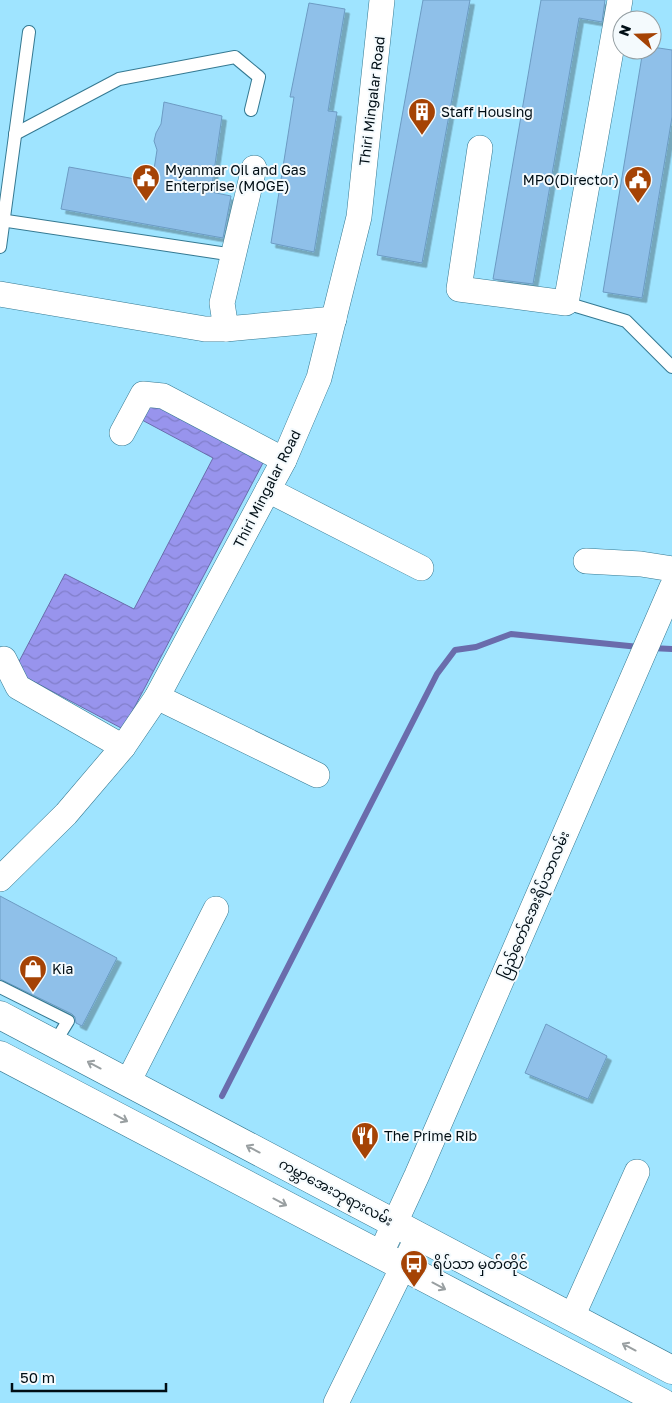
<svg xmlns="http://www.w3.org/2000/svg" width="672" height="1403" viewBox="0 0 672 1403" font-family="'Golos Text','Noto Sans Myanmar',sans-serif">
	<defs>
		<pattern id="water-waves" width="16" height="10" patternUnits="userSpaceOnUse" patternTransform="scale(1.25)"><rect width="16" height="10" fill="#9894ed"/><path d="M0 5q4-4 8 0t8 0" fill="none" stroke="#817eca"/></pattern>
		<filter id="shadow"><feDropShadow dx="4.5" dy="4.5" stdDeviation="0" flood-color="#0004"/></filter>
	</defs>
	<rect width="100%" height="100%" fill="#9fe4ff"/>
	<polygon fill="url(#water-waves)" stroke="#6a6cac" points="151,401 264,461 123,729 14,671 65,574 134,609 213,458 142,420"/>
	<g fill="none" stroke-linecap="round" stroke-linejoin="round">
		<g stroke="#6a6cac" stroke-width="6">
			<polyline points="651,648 672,649"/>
			<polyline points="222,1096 437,674 455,650 476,647 511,634 639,647"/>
		</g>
	</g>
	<g fill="#8fc0e9" stroke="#6c9bc3" filter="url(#shadow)">
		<polygon points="423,0 470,0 422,263 377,255"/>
		<polygon points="541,0 605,0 602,22 579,18 533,284 493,279"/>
		<polygon points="309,3 345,9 328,111 337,112 314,252 271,243 294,97 290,97"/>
		<polygon points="652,47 672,50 672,117 642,298 603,292 643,50 652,50"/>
		<polygon points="164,102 222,116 211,192 231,196 223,238 61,209 69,167 152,182 157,150 154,141 156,133 161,124"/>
		<polygon points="0,896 117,958 82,1026 76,1023 75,1017 72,1014 0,979"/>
		<polygon points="546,1024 607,1056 588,1099 525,1073"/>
	</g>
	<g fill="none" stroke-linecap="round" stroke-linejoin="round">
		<defs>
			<g id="lane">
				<polyline points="15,134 119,79 235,57 259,77 251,110"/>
				<polyline points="0,220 234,255"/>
				<polyline points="0,247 29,32"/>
				<polyline points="566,303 626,321 672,367"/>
				<polyline points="0,987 68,1021 54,1044"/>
			</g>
			<g id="street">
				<polyline points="480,148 459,289 566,303 620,0"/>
				<polyline points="0,294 205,329 226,329 334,319"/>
				<polyline points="226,329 222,303 254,168"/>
				<polyline points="122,433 143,394 163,396 284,460"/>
				<polyline points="268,490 421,568"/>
				<polyline points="586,561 641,564 672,569"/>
				<polyline points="4,659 18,687 123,747"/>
				<polyline points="157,697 317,775"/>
				<polyline points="0,879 66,814 123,747 157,697 284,460 319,378 359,217 382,0"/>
				<polyline points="128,1082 216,909"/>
				<polyline points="380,1255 417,1175 672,587"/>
				<polyline points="572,1317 637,1172"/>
				<polyline points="336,1403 418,1236"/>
			</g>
			<g id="primary">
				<polyline points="0,1015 672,1370"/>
				<polyline points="0,1055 663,1403"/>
			</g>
		</defs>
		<use href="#lane" stroke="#357992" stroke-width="14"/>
		<use href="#street" stroke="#357992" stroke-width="26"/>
		<use href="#primary" stroke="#357992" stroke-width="29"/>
		<use href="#lane" stroke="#fff" stroke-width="12"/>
		<use href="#street" stroke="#fff" stroke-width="25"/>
		<use href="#primary" stroke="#fff" stroke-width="28"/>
	</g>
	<defs><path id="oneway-shaft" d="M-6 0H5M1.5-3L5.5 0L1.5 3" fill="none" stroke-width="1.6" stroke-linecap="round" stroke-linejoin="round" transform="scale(1.25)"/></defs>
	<g stroke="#999fa1">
		<use href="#oneway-shaft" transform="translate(94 1065) rotate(-152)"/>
		<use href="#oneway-shaft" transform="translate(121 1118) rotate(28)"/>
		<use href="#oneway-shaft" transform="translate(253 1149) rotate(-152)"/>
		<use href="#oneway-shaft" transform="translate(280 1202) rotate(28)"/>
		<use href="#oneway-shaft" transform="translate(439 1286) rotate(28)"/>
		<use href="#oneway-shaft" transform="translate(629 1347) rotate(-152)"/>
	</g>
	<defs>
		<symbol id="building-pin" viewBox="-11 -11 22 30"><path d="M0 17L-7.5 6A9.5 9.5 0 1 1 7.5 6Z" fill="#a54305" stroke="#f4fafd"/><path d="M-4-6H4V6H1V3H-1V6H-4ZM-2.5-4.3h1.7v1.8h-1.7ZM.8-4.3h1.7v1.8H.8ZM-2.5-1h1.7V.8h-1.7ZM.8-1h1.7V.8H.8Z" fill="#fff"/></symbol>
		<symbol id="civic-pin" viewBox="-11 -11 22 30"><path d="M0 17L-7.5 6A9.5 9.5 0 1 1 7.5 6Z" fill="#a54305" stroke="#f4fafd"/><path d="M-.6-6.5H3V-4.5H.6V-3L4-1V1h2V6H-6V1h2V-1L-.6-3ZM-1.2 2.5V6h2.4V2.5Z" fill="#fff"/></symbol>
		<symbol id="shop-pin" viewBox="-11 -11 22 30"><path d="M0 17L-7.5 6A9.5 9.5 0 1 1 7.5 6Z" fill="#a54305" stroke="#f4fafd"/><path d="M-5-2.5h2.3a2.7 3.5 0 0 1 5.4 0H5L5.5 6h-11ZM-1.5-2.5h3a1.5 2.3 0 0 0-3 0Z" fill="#fff"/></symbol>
		<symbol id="restaurant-pin" viewBox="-11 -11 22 30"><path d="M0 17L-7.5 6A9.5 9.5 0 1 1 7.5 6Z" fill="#a54305" stroke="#f4fafd"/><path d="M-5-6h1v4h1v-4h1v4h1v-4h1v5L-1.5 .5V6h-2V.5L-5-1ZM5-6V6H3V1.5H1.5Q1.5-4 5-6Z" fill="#fff"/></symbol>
		<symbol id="bus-pin" viewBox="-11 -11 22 30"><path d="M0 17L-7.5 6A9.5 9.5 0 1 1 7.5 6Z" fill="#a54305" stroke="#f4fafd"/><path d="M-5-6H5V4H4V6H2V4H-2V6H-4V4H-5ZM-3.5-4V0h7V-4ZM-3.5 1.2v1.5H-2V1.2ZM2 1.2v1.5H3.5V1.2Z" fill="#fff"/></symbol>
	</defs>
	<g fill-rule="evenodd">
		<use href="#building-pin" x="406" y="96" width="32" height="43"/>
		<use href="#civic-pin" x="130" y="162" width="32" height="43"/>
		<use href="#civic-pin" x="622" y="164" width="32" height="43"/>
		<use href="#shop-pin" x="17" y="953" width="32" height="43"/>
		<use href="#restaurant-pin" x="349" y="1120" width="32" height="43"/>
		<use href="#bus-pin" x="398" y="1248" width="32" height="43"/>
	</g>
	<g text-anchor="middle" stroke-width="4" stroke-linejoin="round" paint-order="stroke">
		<g font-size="14" fill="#000e15" stroke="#f4fafd">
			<text transform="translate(372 101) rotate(-83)" y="5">Thiri Mingalar Road</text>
			<text transform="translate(267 489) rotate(-63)" y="5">Thiri Mingalar Road</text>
			<text transform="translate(534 905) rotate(-67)" y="5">ပြည်တော်အေးရိပ်သာလမ်း</text>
			<text transform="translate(336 1192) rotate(28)" y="5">ကမ္ဘာအေးဘုရားလမ်း</text>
		</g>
		<g font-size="14" fill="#000e15" stroke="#f4fafd" text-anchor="start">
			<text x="441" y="117">Staff Housing</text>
			<text x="165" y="175">Myanmar Oil and Gas<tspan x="165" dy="16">Enterprise (MOGE)</tspan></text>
			<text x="619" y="185" text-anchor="end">MPO(Director)</text>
			<text x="52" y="974">Kia</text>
			<text x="384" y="1141">The Prime Rib</text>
			<text x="433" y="1269">ရိပ်သာ မှတ်တိုင်</text>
		</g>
	</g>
	<g transform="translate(637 35) rotate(290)"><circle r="24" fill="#f4fafd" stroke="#929ca0"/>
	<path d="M0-4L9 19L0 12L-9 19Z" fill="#a54305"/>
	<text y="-8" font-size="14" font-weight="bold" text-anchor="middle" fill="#000e15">N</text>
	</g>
	<path d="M12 1383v8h154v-8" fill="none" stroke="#000e15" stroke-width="2.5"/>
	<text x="20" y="1383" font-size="15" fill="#000e15" stroke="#f4fafd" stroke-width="4" paint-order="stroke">50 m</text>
</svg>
